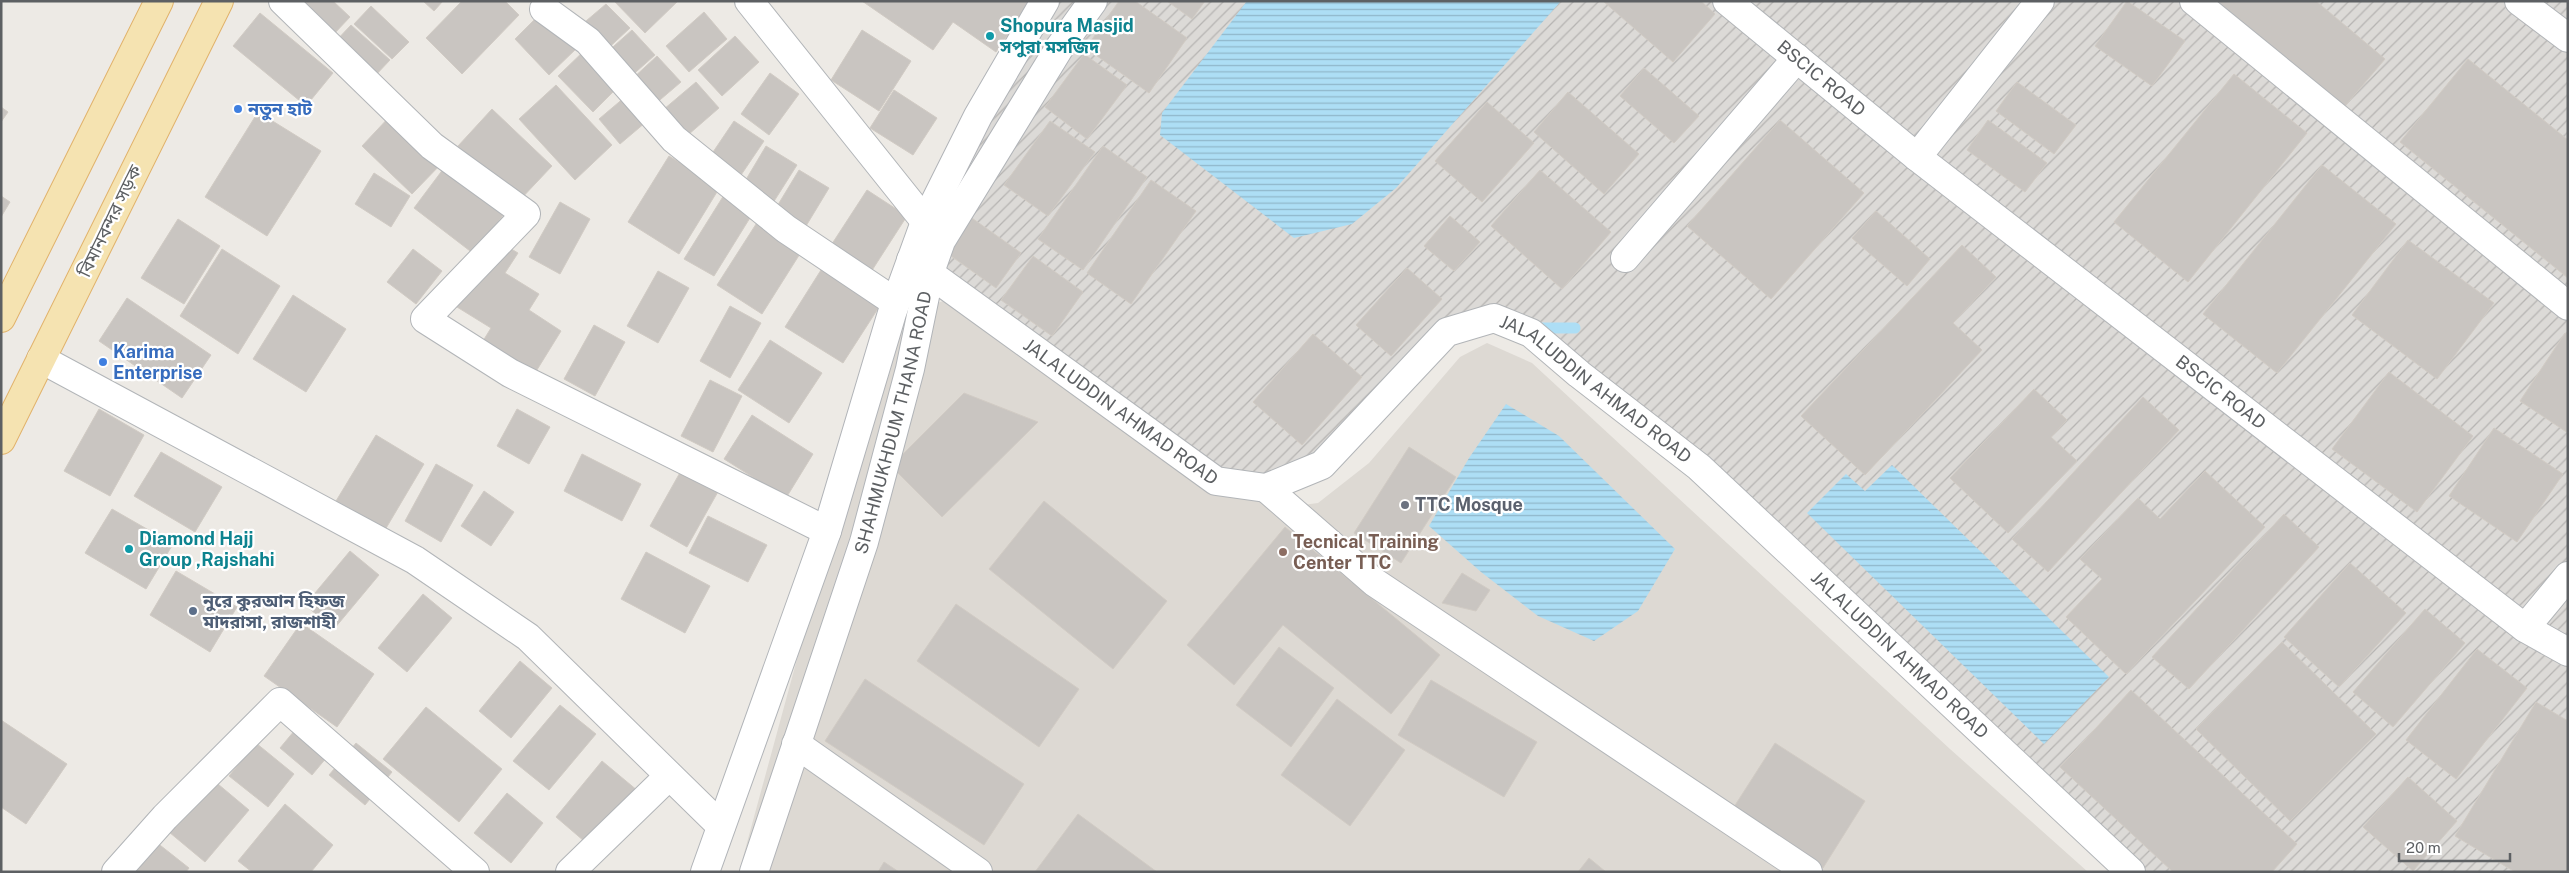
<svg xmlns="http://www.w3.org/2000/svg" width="2569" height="873" viewBox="0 0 2569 873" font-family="'Public Sans','Noto Sans Bengali',sans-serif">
	<defs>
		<pattern id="industrial-furrows" width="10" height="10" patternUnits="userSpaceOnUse" patternTransform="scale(1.25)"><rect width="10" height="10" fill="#dcdad7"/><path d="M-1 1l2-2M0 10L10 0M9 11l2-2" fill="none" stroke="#b6b4b2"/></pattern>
		<pattern id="water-rules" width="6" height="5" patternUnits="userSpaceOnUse" patternTransform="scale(1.25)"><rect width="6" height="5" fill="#addef5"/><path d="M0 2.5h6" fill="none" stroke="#90b7ca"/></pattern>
	</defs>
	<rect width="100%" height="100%" fill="#edeae5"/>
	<polygon fill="url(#industrial-furrows)" points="1059,1 2568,1 2568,872 2110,872 1699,467 1494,318 1447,332 1299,473 1216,481 906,266"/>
	<polygon fill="#ddd9d3" points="950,299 1280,508 1318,503 1369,463 1460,357 1487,343 1532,363 1950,749 2088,872 739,872 814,597 904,313"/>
	<g fill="url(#water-rules)">
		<polygon points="1247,1 1561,1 1396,188 1352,224 1294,238 1160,135 1162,113"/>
		<polygon points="1506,404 1559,436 1675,549 1638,611 1594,641 1538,616 1481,572 1429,526 1469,458"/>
		<polygon points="1892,465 2109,677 2044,744 1807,513 1846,474 1865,491"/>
	</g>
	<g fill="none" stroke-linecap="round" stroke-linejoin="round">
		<polyline stroke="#addef5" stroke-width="11" points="1531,328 1575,328"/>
	</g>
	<g fill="#c9c5c1" stroke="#d1cbc4">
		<polygon points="297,1 333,1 350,17 333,35"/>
		<polygon points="423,1 443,1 434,11"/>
		<polygon points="462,1 505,1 519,15 462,74 426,38"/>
		<polygon points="614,1 678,1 645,33"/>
		<polygon points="862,1 1031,1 996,52 953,22 933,50"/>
		<polygon points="1119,1 1135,1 1187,38 1149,93 1086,48"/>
		<polygon points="1167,1 1205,1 1192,19"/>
		<polygon points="1603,1 1701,1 1715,14 1673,62"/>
		<polygon points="2127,1 2185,41 2152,86 2095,46"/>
		<polygon points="2206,1 2316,1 2385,59 2339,113"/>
		<polygon points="606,4 630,28 603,53 579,27"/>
		<polygon points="371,6 409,42 392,59 354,24"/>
		<polygon points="543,11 578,47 549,75 515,39"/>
		<polygon points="704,12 727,39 689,72 666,46"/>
		<polygon points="260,13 333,73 306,106 233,46"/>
		<polygon points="351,25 390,60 373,78 334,43"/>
		<polygon points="632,30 655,55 628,79 605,54"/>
		<polygon points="862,30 911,61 879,111 831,80"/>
		<polygon points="735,36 759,62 722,96 698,70"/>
		<polygon points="587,48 621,84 593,112 558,76"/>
		<polygon points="1084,54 1127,85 1087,139 1045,107"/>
		<polygon points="657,56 681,82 654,105 631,80"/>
		<polygon points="2468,59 2568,140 2568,278 2400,142"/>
		<polygon points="1644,68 1699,116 1674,143 1620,96"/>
		<polygon points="770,73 799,94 769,135 741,114"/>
		<polygon points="2234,74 2307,133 2188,282 2114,222"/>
		<polygon points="696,82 719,108 681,141 657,115"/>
		<polygon points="2017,82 2076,125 2054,154 1996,111"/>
		<polygon points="556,85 612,145 575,180 519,119"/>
		<polygon points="894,90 937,118 913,155 870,128"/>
		<polygon points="1568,92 1639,154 1604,194 1534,132"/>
		<polygon points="625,97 646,122 620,144 599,119"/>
		<polygon points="1487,102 1534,143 1482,202 1435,161"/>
		<polygon points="1,107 8,112 1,122"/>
		<polygon points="492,109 552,166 518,202 458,146"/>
		<polygon points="258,112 321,151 267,236 205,197"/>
		<polygon points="392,114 443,162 412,194 362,146"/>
		<polygon points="1780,120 1864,193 1771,299 1687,226"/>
		<polygon points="1988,120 2047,163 2025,192 1967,150"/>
		<polygon points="734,121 764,141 737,181 707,161"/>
		<polygon points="1050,121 1095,152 1048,216 1004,185"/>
		<polygon points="766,146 797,165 771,206 741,188"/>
		<polygon points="1103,146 1147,177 1083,270 1038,239"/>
		<polygon points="669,156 720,187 679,254 628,222"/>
		<polygon points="2322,165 2396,224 2277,373 2203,314"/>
		<polygon points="444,168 504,214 474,254 414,208"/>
		<polygon points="799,170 829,188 803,231 773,213"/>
		<polygon points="1540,170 1611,232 1562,289 1491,226"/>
		<polygon points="374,173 410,196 391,227 355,204"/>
		<polygon points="1151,180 1196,211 1131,304 1087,273"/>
		<polygon points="867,190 907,216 869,275 828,250"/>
		<polygon points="724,195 753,213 714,276 684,259"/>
		<polygon points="1,196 10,202 1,217"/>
		<polygon points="560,202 590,219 560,274 529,257"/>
		<polygon points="1876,211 1930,259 1907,286 1852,238"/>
		<polygon points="969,216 1021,253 996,288 944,251"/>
		<polygon points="1450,216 1480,242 1454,271 1424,246"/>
		<polygon points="178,219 220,246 184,304 141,278"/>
		<polygon points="758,221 803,249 762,314 717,285"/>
		<polygon points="2408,240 2494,303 2437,379 2352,315"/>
		<polygon points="498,241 518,253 505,273 539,294 529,310 561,331 527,386 475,354 491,328 457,307"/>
		<polygon points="1962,245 1996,277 1953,323 1982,350 1865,475 1801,416"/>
		<polygon points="222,249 280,286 238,354 180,316"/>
		<polygon points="413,249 442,271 416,304 387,282"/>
		<polygon points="1033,256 1083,292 1052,336 1001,300"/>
		<polygon points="1407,268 1442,299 1391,356 1356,325"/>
		<polygon points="821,270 879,307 843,363 785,327"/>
		<polygon points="658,271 689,288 658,343 627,326"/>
		<polygon points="293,295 346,329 306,392 253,359"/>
		<polygon points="127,298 211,355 182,398 99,341"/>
		<polygon points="730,306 761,323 730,378 700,361"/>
		<polygon points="594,325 625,342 595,396 564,379"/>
		<polygon points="2565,333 2568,335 2568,433 2520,401"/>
		<polygon points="1313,334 1362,377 1302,445 1253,402"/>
		<polygon points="770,340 822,373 789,423 738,390"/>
		<polygon points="2389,372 2473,436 2417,512 2332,449"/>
		<polygon points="710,380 742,396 713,452 681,436"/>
		<polygon points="2034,389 2067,420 2051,437 2077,461 2008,533 1950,478"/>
		<polygon points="964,393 1038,422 942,517 891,466"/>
		<polygon points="2143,397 2179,430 2048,572 2012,539"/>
		<polygon points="99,409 144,435 110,496 64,471"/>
		<polygon points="517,409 550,427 529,464 497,446"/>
		<polygon points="752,415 813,454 786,498 724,459"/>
		<polygon points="2494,428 2563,474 2517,542 2449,496"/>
		<polygon points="376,435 424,464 382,535 333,506"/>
		<polygon points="1409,447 1456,477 1401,563 1354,533"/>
		<polygon points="161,452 222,487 195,532 134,496"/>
		<polygon points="582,454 641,484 622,521 564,491"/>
		<polygon points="436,464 473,485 441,542 405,521"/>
		<polygon points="682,469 719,490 687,547 650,526"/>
		<polygon points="2205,471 2265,527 2126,674 2066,617 2102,579 2080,559 2138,498 2160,519"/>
		<polygon points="484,491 514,512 491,546 461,526"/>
		<polygon points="1044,501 1167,601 1113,669 989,569"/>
		<polygon points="112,509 173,544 146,589 85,553"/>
		<polygon points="2284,514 2319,547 2189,689 2152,657"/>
		<polygon points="708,516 767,545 748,582 689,553"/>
		<polygon points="1285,527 1440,655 1391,714 1283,625 1234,685 1187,645"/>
		<polygon points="350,551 379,575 334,629 305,605"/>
		<polygon points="646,552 710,586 685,633 621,599"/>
		<polygon points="2350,563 2406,613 2339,687 2284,637"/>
		<polygon points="176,571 237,607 210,652 150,615"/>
		<polygon points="1462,573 1490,590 1476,611 1442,603"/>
		<polygon points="423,594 452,618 407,672 378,648"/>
		<polygon points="956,604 1079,689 1039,747 917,661"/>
		<polygon points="2425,609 2465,643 2393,727 2353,692"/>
		<polygon points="301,623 374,674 337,727 264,676"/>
		<polygon points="2282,642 2376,734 2290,821 2196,729"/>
		<polygon points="1279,647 1334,688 1291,747 1236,705"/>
		<polygon points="2477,649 2527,688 2456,779 2406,740"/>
		<polygon points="520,661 552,688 511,738 479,711"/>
		<polygon points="865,679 1024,784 984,845 825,741"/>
		<polygon points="1431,680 1537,742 1504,797 1398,735"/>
		<polygon points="2131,690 2297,844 2272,872 2173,872 2060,767"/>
		<polygon points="1337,699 1405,750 1350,826 1281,775"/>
		<polygon points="2536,702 2568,721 2568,872 2515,872 2455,836"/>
		<polygon points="560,705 596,734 549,790 513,761"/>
		<polygon points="426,707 502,769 459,822 383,759"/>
		<polygon points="310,712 342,739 312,775 280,748"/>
		<polygon points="1,720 67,764 26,824 1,807"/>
		<polygon points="256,743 294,774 268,807 229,776"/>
		<polygon points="356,743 392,772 365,805 329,775"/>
		<polygon points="1775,743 1865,801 1823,868 1732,810"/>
		<polygon points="602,761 638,791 591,847 556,817"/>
		<polygon points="206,774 249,810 205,862 163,827"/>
		<polygon points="2408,777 2457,821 2413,871 2363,827"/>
		<polygon points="507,793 543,823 511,863 474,833"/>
		<polygon points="285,804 333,845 311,872 252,872 238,861"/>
		<polygon points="1078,814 1157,872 1035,872"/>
		<polygon points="151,838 189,868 186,872 123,872"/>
		<polygon points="1589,858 1606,872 1578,872"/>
		<polygon points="884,862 899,872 878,872"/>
	</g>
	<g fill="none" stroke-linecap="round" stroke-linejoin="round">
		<defs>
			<g id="minor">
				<polyline points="283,1 432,146 526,214 425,319 510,373 827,531"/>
				<polyline points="749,1 940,240"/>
				<path id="s1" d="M1727 1 1917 157 2525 628 2568 652"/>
				<polyline points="2194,1 2568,306"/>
				<polyline points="2519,1 2568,38"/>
				<polyline points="544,9 588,41 674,139 786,229 895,302"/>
				<polyline points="1917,157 2040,1"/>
				<polyline points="1625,258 1797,58"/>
				<polyline points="41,359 415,560 528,637 721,826"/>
				<polyline points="1266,488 1374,582 1808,872"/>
				<polyline points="2525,628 2568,576"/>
				<polyline points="796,744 978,872"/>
				<polyline points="116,872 165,817 280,702 475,872"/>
				<polyline points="570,872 669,776"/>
			</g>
			<g id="tertiary">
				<path id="s2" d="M911 260 1216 481 1266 488 1322 465 1447 332 1494 318 1531 333 1579 374 1699 467 2131 872"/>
			</g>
			<g id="secondary">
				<polyline points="705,872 827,531 892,313 925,222 978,116 1045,1"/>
				<path id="s3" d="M754 872 864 542 910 369 930 272 941 241 1060 47 1093 1"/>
			</g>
			<g id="primary">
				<polyline points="1,318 159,1"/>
				<polyline points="1,440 219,1"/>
			</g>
		</defs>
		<use href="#minor" stroke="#b2b5b8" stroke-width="30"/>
		<use href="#tertiary" stroke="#b2b5b8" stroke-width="30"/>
		<use href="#secondary" stroke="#b1b4b8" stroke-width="30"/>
		<use href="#primary" stroke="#e1b26a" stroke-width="30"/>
		<use href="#minor" stroke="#fff" stroke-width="28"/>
		<use href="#tertiary" stroke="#fff" stroke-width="28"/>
		<use href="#secondary" stroke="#fff" stroke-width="28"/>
		<use href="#primary" stroke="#f5e3b1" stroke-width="28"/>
	</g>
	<g fill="#0f9aa8" stroke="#fff" stroke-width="2">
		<circle cx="990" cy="36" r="5"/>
		<circle cx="129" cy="549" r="5"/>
	</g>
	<g fill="#3f7fe0" stroke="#fff" stroke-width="2">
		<circle cx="238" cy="109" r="5"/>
		<circle cx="103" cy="362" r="5"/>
	</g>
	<circle fill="#6b7280" stroke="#fff" stroke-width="2" cx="1405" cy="505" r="5"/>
	<circle fill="#8d6e63" stroke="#fff" stroke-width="2" cx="1283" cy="552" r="5"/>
	<circle fill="#5c6f8a" stroke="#fff" stroke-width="2" cx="193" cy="611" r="5"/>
	<g text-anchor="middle" stroke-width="4.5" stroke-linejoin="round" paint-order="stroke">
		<g font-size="18" font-weight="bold" fill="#0d838f" stroke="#fff" text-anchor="start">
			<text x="1000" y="32">Shopura Masjid<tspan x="1000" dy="21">সপুরা মসজিদ</tspan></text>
			<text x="139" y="545">Diamond Hajj<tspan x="139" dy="21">Group ,Rajshahi</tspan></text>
		</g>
		<g font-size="18" fill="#5d6063" stroke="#fff">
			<text dy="6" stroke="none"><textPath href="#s1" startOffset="122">BSCIC ROAD</textPath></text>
			<text transform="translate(110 221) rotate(-64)" y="6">বিমানবন্দর সড়ক</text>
			<text dy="6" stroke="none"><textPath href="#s2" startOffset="844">JALALUDDIN AHMAD ROAD</textPath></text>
			<text dy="6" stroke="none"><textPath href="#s1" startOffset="630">BSCIC ROAD</textPath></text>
			<text dy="6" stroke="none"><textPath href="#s2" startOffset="259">JALALUDDIN AHMAD ROAD</textPath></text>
			<text dy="6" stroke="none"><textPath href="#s3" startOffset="471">SHAHMUKHDUM THANA ROAD</textPath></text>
			<text dy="6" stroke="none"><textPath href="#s2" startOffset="1249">JALALUDDIN AHMAD ROAD</textPath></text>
		</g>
		<g font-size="18" font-weight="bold" fill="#366cbe" stroke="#fff" text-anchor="start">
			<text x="248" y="115">নতুন হাট</text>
			<text x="113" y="358">Karima<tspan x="113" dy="21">Enterprise</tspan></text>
		</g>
		<g font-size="18" font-weight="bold" fill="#5b616d" stroke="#fff" text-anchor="start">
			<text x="1415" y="511">TTC Mosque</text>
		</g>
		<g font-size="18" font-weight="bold" fill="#785e54" stroke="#fff" text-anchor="start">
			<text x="1293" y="548">Tecnical Training<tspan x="1293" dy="21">Center TTC</tspan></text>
		</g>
		<g font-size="18" font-weight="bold" fill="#4e5e75" stroke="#fff" text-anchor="start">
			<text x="203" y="607">নুরে কুরআন হিফজ<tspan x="203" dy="21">মাদরাসা, রাজশাহী</tspan></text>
		</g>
	</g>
	<rect width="2569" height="873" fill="none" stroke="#5d6063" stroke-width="5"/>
	<path d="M2399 853v8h111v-8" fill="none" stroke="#5d6063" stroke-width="2.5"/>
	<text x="2406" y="853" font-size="15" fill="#5d6063" stroke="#ffffff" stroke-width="4" paint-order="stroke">20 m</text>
</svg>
